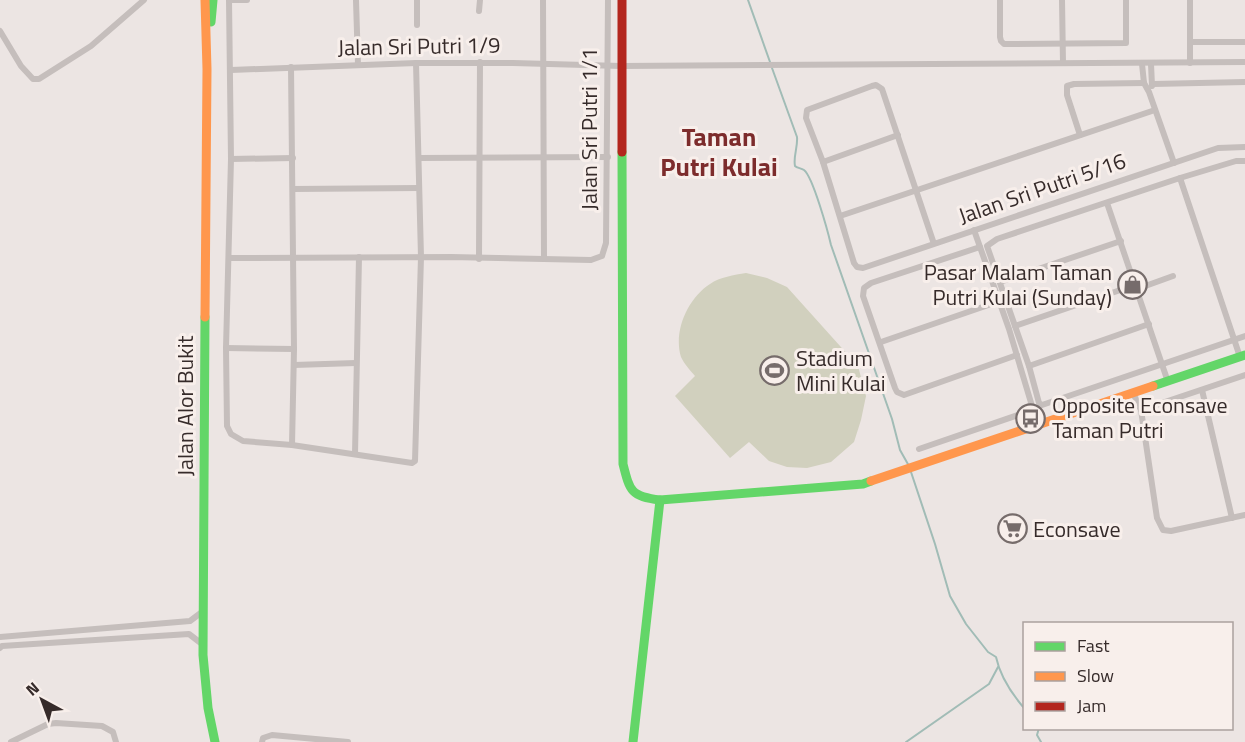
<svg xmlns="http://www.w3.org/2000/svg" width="1245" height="742" viewBox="0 0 1245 742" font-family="'Titillium Web',sans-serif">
	<rect width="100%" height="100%" fill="#ece5e3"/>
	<path fill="#d1d0be" d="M746 273 767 278 787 287 858 366 866 396 861 420 854 442 831 462 807 468 787 467 769 461 749 442 730 458 675 396 695 376C691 371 684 364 681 357 673 331 688 298 710 284 720 277 734 275 746 273Z"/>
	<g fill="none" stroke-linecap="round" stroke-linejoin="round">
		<g stroke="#a1bcb6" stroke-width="2">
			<polyline points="748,0 770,62"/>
			<path d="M772 68 797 137C798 147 793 157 795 166 797 168 801 168 804 170 813 177 828 232 831 245L892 419 900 450 909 466"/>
			<path d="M911 472 935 544 950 596 966 624 988 652 996 657C1000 676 1012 694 1024 708"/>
			<polyline points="1039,728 1037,735 1041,742"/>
			<polyline points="906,742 989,684 998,667"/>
		</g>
		<g stroke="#c5bebc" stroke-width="6">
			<polyline points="229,0 231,159 226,348 227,426 231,434 243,441 292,445 412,463 415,461 421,257 416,63"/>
			<polyline points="229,0 247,0"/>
			<polyline points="356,0 358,65"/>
			<polyline points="543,0 544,258"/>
			<polyline points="1000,0 1000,37 1001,41 1004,44 1126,43 1126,0"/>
			<polyline points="1062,0 1063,63"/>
			<polyline points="479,11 480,0"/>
			<polyline points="417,25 417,0"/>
			<polyline points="0,31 21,66 33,79 39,79 91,46 144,0"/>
			<polyline points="1190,42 1245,42"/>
			<polyline points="1190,63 1190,0"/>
			<polyline points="1142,64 1144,83 1149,92 1174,163"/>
			<polyline points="1151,64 1152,86"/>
			<polyline points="291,67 294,349 292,445"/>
			<polyline points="231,70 416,63 513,63 621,66 1245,62"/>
			<polyline points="1153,84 1245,82"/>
			<polyline points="1080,135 1067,95 1067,86 1074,84 1144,83"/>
			<polyline points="420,158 608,157"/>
			<polyline points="231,159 293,158"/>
			<polyline points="1245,161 1236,161 1180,178 997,239 987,246 1029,366 1039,403 1042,405 1245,336"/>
			<polyline points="823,162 898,135"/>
			<polyline points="1180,178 1240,357"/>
			<polyline points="293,189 419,188"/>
			<polyline points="1107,203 1168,382"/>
			<polyline points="840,216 1155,110"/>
			<polyline points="934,244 882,89 876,85 872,86 807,110 806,118 823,162 854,263 857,267 863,268 1218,148 1245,147"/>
			<polyline points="980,247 871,283 864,288 863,296 895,388 897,392 904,395 1017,355"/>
			<polyline points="229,258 451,257 591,260 602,256 606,243 608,0"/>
			<polyline points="479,259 480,62"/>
			<polyline points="1000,282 1121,241"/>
			<polyline points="1137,289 1173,276"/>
			<polyline points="1015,326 1135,285"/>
			<polyline points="881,342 1000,301"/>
			<polyline points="226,348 294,349"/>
			<polyline points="294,365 356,363"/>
			<polyline points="1029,366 1149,324"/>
			<polyline points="1202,390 1232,518"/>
			<polyline points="1133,393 1141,410 1157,518 1163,530 1171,531 1245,515"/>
			<polyline points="1141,410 1245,375"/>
			<polyline points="919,449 1021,414 1030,410 1032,406 1009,329 974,230"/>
			<polyline points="355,454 359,257"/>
			<polyline points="0,637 190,621 202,612"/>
			<polyline points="0,648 2,646 189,634 202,644"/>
			<polyline points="11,742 48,724 56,723 102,726 113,732 116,742"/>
			<polyline points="262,742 263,738 272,735 348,742"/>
		</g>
		<g stroke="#63d668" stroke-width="9">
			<polyline points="211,22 213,0"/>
			<path d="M622 152 623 464C630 492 631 496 660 500L863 484 871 481"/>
			<polyline points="205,317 203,655 208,708 215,742"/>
			<polyline points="1153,386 1245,355"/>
			<polyline points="633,742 660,500"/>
		</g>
		<g stroke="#ff974d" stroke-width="9">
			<polyline points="205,0 207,69 205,317"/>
			<polyline points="871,481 1153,386"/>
		</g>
		<polyline stroke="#b3261e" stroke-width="9" points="622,0 622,152"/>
	</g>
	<defs>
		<symbol id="shop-ring" viewBox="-11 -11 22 22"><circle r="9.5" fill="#f8efeb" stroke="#766c6b" stroke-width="1.5"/><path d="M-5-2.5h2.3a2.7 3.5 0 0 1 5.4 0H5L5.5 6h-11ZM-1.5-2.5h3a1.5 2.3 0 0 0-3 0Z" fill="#766c6b"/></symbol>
		<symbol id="stadium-ring" viewBox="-11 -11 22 22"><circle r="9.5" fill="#f8efeb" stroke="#766c6b" stroke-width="1.5"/><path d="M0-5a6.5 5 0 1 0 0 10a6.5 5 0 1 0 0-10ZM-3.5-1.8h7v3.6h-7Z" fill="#766c6b"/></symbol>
		<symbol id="bus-ring" viewBox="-11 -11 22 22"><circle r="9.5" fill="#f8efeb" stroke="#766c6b" stroke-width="1.5"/><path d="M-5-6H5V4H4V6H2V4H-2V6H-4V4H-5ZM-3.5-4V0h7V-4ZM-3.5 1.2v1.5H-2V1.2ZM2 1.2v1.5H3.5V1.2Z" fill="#766c6b"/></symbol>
		<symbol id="supermarket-ring" viewBox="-11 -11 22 22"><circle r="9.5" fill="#f8efeb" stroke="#766c6b" stroke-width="1.5"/><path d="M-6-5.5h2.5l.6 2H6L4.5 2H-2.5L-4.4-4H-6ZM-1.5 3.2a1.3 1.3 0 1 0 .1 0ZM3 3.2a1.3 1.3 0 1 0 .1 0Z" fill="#766c6b"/></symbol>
	</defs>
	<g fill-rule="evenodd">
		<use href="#shop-ring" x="1116" y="268" width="33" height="33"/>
		<use href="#stadium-ring" x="758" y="354" width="33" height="33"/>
		<use href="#bus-ring" x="1014" y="402" width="33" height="33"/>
		<use href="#supermarket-ring" x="996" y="512" width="33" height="33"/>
	</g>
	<g text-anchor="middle" stroke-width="6" stroke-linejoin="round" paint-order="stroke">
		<g font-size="22" fill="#362b2a" stroke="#f8efeb">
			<text transform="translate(419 46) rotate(-1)" y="8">Jalan Sri Putri 1/9</text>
			<text transform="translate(589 129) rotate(-90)" y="8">Jalan Sri Putri 1/1</text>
			<text transform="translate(1042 188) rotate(-19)" y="8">Jalan Sri Putri 5/16</text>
			<text transform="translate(185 406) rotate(-90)" y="8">Jalan Alor Bukit</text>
		</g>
		<g font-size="22" fill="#362b2a" stroke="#f8efeb" text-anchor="start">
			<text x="1112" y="280" text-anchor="end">Pasar Malam Taman<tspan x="1112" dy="25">Putri Kulai (Sunday)</tspan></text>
			<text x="796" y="366">Stadium<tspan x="796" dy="25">Mini Kulai</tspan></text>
			<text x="1052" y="413">Opposite Econsave<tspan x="1052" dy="25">Taman Putri</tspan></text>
			<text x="1033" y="537">Econsave</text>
		</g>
		<g font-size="26" font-weight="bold" fill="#7d2c2c" stroke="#f8efeb">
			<text x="719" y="146">Taman<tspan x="719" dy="30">Putri Kulai</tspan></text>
		</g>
	</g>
	<rect x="1023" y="622" width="210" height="108" fill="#f8efeb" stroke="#aaa19e" stroke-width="1.5"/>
	<rect x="1035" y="642" width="30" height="9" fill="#63d668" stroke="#aaa19e" stroke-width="1.5"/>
	<text x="1077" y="652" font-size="18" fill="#362b2a">Fast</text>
	<rect x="1035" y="672" width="30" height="9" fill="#ff974d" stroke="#aaa19e" stroke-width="1.5"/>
	<text x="1077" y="682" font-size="18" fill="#362b2a">Slow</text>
	<rect x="1035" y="702" width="30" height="9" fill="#b3261e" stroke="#aaa19e" stroke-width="1.5"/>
	<text x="1077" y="712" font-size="18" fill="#362b2a">Jam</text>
	<g transform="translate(42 700) rotate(319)" stroke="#f8efeb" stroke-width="4.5" paint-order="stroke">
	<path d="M0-4.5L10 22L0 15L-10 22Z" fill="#362b2a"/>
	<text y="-9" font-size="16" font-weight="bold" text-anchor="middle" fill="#362b2a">N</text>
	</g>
</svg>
